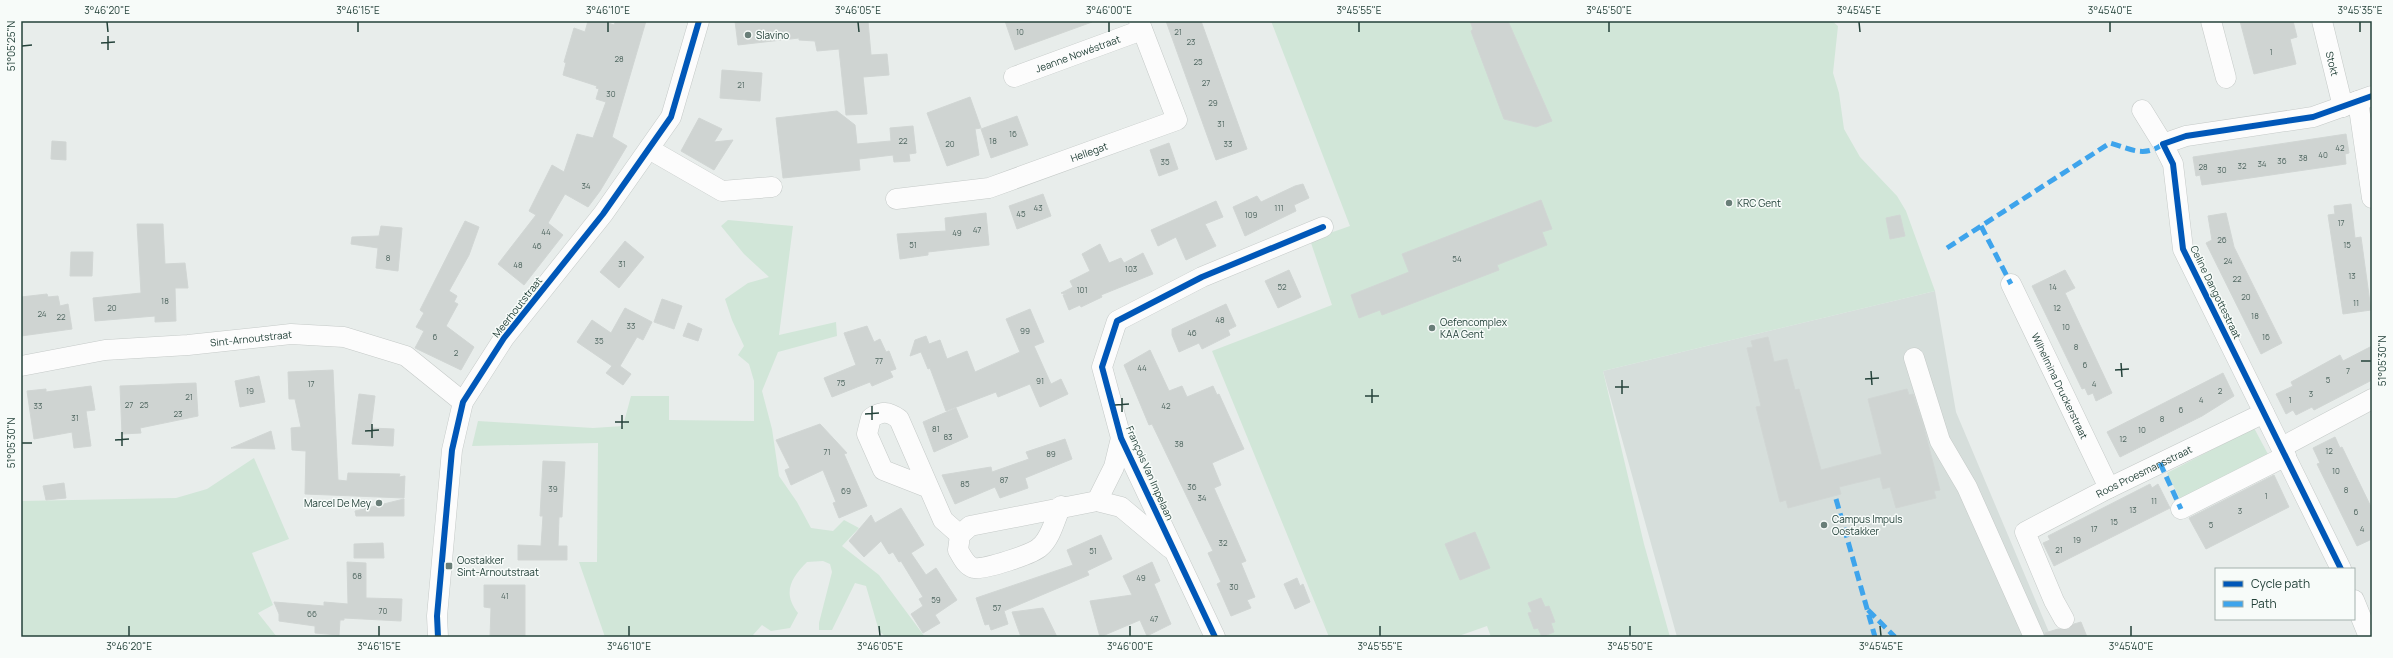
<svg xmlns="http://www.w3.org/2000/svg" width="2393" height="658" viewBox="0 0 2393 658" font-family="Manrope,sans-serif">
	<rect width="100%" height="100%" fill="#e8edeb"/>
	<polygon fill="#d6dedb" points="1935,291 1956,412 2051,637 1677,637 1603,371"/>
	<g fill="#d1e6d8">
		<polygon points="1271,21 1832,21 1838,26 1833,73 1839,93 1844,129 1860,157 1897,196 1906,211 1935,291 1603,371 1644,544 1670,637 1491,637 1487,626 1456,637 1329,637 1212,351 1332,305 1310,240 1350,226"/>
		<path d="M728 220 793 226 779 335 836 322 837 336 778 352 762 391 772 429 779 476 797 502 811 528 833 531 844 520 859 528 842 546 879 575 925 637H886L879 631 866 586 855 583 832 630H819V623L832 572 830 564 823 561 807 562C791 578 782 593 798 613L790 628 771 631 762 625 753 635 756 637H605L579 562H597L598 443 472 446 478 421 593 428 623 426 631 396H669V420L754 421V381L749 364 738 355 744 346 732 320 725 299 748 283 769 277 744 254 721 226Z"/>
		<polygon points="2254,428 2270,458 2182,503 2167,473"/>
		<polygon points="254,458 289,539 252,553 273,605 258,613 277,637 21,637 21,501 176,498 207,489"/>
	</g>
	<g fill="#cfd4d2" stroke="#d1d6d4">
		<polygon points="588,21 602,21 614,25 616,21 646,21 612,137 627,146 600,191 588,207 565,194 548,223 563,235 524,285 498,264 536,215 529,211 552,165 564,172 577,134 593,138 606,102 596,99 599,89 596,88 597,86 563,75 566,63 564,62 574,28 585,32"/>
		<polygon points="735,21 868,21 871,55 887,54 889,75 863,77 867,114 846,115 839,49 817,51 815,41 799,40 799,38 738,45"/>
		<polygon points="1005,21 1092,21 1092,22 1015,50"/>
		<polygon points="1166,21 1201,21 1247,149 1216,160"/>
		<polygon points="1470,21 1508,21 1552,121 1536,127 1504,119 1471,31 1473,29"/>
		<polygon points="2240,21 2293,21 2297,37 2290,39 2296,64 2254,74"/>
		<polygon points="722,70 762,73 760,101 720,98"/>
		<polygon points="970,97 981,128 975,129 979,155 947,166 927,113"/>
		<polygon points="837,111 855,125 857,144 891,141 890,128 913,126 916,153 909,154 910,161 894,162 893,155 859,159 860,170 783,178 776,118"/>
		<polygon points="1017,116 1028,145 991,158 981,129"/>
		<polygon points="699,118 722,129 714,142 733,140 714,170 681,151"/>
		<polygon points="2346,134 2349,153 2345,154 2346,164 2202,185 2200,175 2196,176 2193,157"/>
		<polygon points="52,141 66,142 66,160 51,159"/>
		<polygon points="1169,143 1178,169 1159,176 1150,150"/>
		<polygon points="1303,184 1309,198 1294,205 1296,211 1245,236 1233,207 1257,196 1261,202 1295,186"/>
		<polygon points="1043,194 1051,216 1017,229 1009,206"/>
		<polygon points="1541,200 1552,229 1542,232 1547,245 1497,265 1499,270 1382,315 1380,310 1359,318 1351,295 1409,272 1402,254"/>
		<polygon points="1216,201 1223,217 1205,224 1216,246 1186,260 1176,237 1158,246 1151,230"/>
		<polygon points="2351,204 2355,238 2361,237 2371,310 2343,314 2328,215 2335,214 2334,206"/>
		<polygon points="986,213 989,245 928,252 928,255 900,259 897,234 946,231 945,218"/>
		<polygon points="2226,213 2234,247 2282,343 2261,354 2206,243 2212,240 2208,216"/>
		<polygon points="1900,215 1905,236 1890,239 1886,218"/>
		<polygon points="465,221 479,227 469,255 449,291 457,296 454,302 458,304 446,326 474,347 461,370 415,348 424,331 416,327 424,313 420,310"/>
		<polygon points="137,224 163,224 165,264 185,263 188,288 175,288 176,321 155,322 155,316 95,321 93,298 141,293"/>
		<polygon points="381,226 402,228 398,271 376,268 378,248 351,244 352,237 379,236"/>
		<polygon points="625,241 644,257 619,288 600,272"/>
		<polygon points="1100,244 1109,263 1121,258 1124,263 1143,253 1153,274 1101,295 1102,297 1081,307 1080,305 1069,310 1063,295 1066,294 1061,293 1073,287 1070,281 1090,271 1082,254"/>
		<polygon points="71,252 93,252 92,276 70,276"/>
		<polygon points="1289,270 1301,297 1278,308 1265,281"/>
		<polygon points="2065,270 2075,288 2065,293 2112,393 2096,401 2093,393 2088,395 2085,388 2082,389 2032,286"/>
		<polygon points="47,294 48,297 58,296 60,306 68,304 72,329 21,336 21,297"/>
		<polygon points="662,299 682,306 674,329 654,322"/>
		<polygon points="1226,304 1236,326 1228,330 1230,335 1202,349 1199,343 1179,352 1172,335 1172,329"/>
		<polygon points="625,308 652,322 643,340 637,337 620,366 631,374 623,385 606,373 612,366 577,342 592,320 611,333"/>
		<polygon points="1030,309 1044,342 1034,346 1051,384 1061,379 1068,394 1040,407 1030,384 998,397 996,392 946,411 930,368 928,369 921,352 910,356 915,340 926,336 929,344 940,340 947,359 967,351 975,372 1020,352 1006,319"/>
		<polygon points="688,323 702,329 698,341 683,336"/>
		<polygon points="867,326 874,342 880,339 886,352 889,351 896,369 890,371 893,377 872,386 870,382 832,397 824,378 856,365 844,333"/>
		<polygon points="1768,337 1774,362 1787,359 1795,390 1799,389 1821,470 1882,454 1868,399 1907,389 1909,395 1913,394 1923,424 1940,490 1934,491 1936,498 1896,508 1890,487 1883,489 1880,477 1839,487 1841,494 1788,508 1786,500 1780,502 1756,407 1761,406 1747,348 1753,347 1751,341"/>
		<polygon points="2372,346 2372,380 2314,410 2312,407 2296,415 2293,410 2286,414 2276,394 2293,386 2291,382 2340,355 2343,361"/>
		<polygon points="1150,350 1169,391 1182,386 1187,397 1213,386 1217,395 1219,394 1244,449 1212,463 1221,485 1214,488 1246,561 1241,563 1255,597 1247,600 1251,608 1231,616 1217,584 1221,582 1208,553 1213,551 1152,424 1149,425 1124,365"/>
		<polygon points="333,370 338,480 347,481 348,473 400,474 399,477 405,476 404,498 305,494 306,451 292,450 291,428 301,427 295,399 289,399 288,372"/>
		<polygon points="2223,373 2234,396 2202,416 2120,457 2107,432"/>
		<polygon points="259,376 265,402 240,407 235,381"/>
		<polygon points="196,383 198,416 140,428 141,433 122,434 120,386"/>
		<polygon points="91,386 95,410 86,411 91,446 74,448 72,432 34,439 27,391 46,389 46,392"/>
		<polygon points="359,394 375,396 371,428 394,429 393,446 352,444"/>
		<polygon points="956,408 968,437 934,452 923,422"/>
		<polygon points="820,424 847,453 844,454 867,506 839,518 833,503 836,502 823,470 791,485 785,470 790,468 776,440"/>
		<polygon points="271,431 275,449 231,448"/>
		<polygon points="2335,437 2340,448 2342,447 2372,509 2372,539 2357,546 2317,464 2320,463 2313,448"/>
		<polygon points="1065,439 1072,459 1025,478 1028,488 1000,498 995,487 955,504 942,475 991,467 992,472 1029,459 1026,452"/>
		<polygon points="543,461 565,462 562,517 559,517 558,546 567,546 567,560 518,560 518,545 541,546 543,516 540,516"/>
		<polygon points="2274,475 2289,507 2206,549 2189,518"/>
		<polygon points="64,483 66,498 46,500 43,486"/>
		<polygon points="2150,484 2152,488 2158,484 2170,508 2054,566 2043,543 2050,540 2048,536"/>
		<polygon points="404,499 404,516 356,516 355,511"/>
		<polygon points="901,508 924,545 911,553 926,575 936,568 957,600 935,615 940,623 923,633 911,614 923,606 919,599 923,597 901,561 899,562 893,552 889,554 881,541 864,557 849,541 871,515 875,523"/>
		<polygon points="1475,532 1490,568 1460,580 1445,544"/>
		<polygon points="1101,535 1112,559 1087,571 1089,575 1004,611 1008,624 991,630 989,624 985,625 976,598 1073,565 1067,550"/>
		<polygon points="383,543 384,558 354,558 354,544"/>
		<polygon points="347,562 366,563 366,598 402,599 401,621 344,618 344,620 340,620 339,635 315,633 315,626 279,621 279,614 274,602 324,606 324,602 348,604"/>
		<polygon points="1152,562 1160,581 1154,584 1171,624 1147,636 1140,620 1100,637 1090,601 1132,595 1123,576"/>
		<polygon points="1297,578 1300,586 1303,584 1310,602 1295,609 1284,584"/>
		<polygon points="484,585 525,585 525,637 490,637 491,608 484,607"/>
		<polygon points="1541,598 1545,607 1549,606 1555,622 1551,623 1554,632 1542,637 1538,628 1534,629 1528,613 1532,612 1528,603"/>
		<polygon points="1043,608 1057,637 1021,637 1012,612"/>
		<polygon points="2081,622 2087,637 2045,637 2045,633 2058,629 2069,629 2074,624"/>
	</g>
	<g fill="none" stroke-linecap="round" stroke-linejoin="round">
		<defs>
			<g id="minor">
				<polyline points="2211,21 2226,78"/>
				<path id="s1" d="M2322 21 2343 107"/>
				<path id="s2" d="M1014 77 1142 30"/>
				<polyline points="2358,101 2372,198"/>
				<polyline points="2142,110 2163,144"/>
				<polyline points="649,149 722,191 772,187"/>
				<path id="s3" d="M896 199 989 188 1177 120 1139 21"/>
				<path id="s4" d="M2011 284 2109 488"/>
				<polyline points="1914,358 1940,441 1967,487 2034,637"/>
				<path id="s5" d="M21 366 105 350 188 345 291 334 344 337 406 356 463 402"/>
				<polyline points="2282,447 2372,399"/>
				<path d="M929 488 883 470 867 434 871 418C882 411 888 411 899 419L943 520 960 535"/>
				<polyline points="1097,501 1114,467 1121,438"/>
				<path d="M1061 506C1055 519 1051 538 1040 547 1033 554 984 570 974 568 966 566 962 557 958 550L960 535 970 526 1097 501 1121 507 1170 548"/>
				<polyline points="2181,509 2286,456"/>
				<polyline points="2341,569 2183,249 2173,164 2163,144 2186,136 2313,117 2372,96"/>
				<polyline points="2354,600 2369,637"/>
				<path id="s6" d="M2064 619 2054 601 2025 532 2109 488 2264 413"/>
				<polyline points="438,637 437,616 452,450 463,402 504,338 603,214 671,117 699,21"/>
				<polyline points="1215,637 1121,438 1102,367 1117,321 1202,277 1323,227"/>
			</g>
		</defs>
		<use href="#minor" stroke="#c5cac8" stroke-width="21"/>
		<use href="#minor" stroke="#fcfcfc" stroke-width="20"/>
		<g stroke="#3ea4ec" stroke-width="5" stroke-dasharray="10 5" stroke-linecap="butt">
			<polyline points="1981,226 2011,284"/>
			<path d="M1947 248 2110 143C2131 149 2144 158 2163 144"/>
			<polyline points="2160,463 2181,509"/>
			<polyline points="1836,499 1875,637"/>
			<polyline points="1868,610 1895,637"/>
		</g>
		<defs>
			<g id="cycleway">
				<polyline points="2341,569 2183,249 2173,164 2163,144 2186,136 2313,117 2372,96"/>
				<polyline points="438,637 437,616 452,450 463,402 504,338 603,214 671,117 699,21"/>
				<polyline points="1215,637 1121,438 1102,367 1117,321 1202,277 1323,227"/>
			</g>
		</defs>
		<use href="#cycleway" stroke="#f7fbf9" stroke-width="8"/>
		<use href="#cycleway" stroke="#0057b8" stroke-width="6"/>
	</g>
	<path fill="none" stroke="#24423a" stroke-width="1.5" d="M107 22 108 32M358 22V32M608 22V32M858 22 859 32M1109 22V32M1359 22V32M1609 22V32M1859 22 1860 32M2110 22V32M2360 22V32M108 36V50M101 43 115 42M22 46 32 45M2361 361H2371M2121 363 2122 377M2115 370 2129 369M1871 371 1872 385M1865 379 1879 378M1622 380V394M1615 387H1629M1372 389V403M1365 396H1379M1122 398V412M1115 405 1129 404M872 406V420M865 414 879 413M622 415V429M615 422H629M372 424V438M365 431 379 430M122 432V446M115 440 129 439M22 443H32M129 626V636M379 626V636M629 626V636M879 626 880 636M1130 626V636M1380 626V636M1630 626V636M1880 626 1881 636M2131 626V636"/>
	<g fill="#697e78" stroke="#f7fbf9" stroke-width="1.5">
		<circle cx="748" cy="35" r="4"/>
		<circle cx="1729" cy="203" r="4"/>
		<circle cx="1432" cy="328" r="4"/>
		<circle cx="379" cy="503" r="4"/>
		<circle cx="1824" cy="525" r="4"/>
		<rect x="445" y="562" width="8" height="8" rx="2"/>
	</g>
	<g text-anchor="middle" stroke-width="3" stroke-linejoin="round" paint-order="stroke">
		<g font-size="8" fill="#506761">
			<text x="1020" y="35">10</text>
			<text x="1178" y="35">21</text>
			<text x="1191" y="45">23</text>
			<text x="2271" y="55">1</text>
			<text x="619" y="62">28</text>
			<text x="1198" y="65">25</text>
			<text x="1206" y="86">27</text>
			<text x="741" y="88">21</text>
			<text x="611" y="97">30</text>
			<text x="1213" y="106">29</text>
			<text x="1221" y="127">31</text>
			<text x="1013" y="137">16</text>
			<text x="903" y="144">22</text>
			<text x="993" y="144">18</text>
			<text x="950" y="147">20</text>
			<text x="1228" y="147">33</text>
			<text x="2340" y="151">42</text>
			<text x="2323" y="158">40</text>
			<text x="2303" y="161">38</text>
			<text x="2282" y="164">36</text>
			<text x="1165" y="165">35</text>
			<text x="2262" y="167">34</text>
			<text x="2242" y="169">32</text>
			<text x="2203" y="170">28</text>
			<text x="2222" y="173">30</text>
			<text x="586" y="189">34</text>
			<text x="1038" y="211">43</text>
			<text x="1279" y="211">111</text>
			<text x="1021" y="217">45</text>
			<text x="1251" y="218">109</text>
			<text x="2341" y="226">17</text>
			<text x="977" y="233">47</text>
			<text x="546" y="235">44</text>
			<text x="957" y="236">49</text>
			<text x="2222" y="243">26</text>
			<text x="913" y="248">51</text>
			<text x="2347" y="248">15</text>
			<text x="537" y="249">46</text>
			<text x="388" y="261">8</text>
			<text x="1457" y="262">54</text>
			<text x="2228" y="264">24</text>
			<text x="622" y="267">31</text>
			<text x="518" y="268">48</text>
			<text x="1131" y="272">103</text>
			<text x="2352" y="279">13</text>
			<text x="2237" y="282">22</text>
			<text x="1282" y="290">52</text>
			<text x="2053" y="290">14</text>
			<text x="1082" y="293">101</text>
			<text x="2246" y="300">20</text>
			<text x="165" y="304">18</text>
			<text x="2356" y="306">11</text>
			<text x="112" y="311">20</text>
			<text x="2057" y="311">12</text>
			<text x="42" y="317">24</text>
			<text x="2255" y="319">18</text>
			<text x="61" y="320">22</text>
			<text x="1220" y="323">48</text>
			<text x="631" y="329">33</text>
			<text x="2066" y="330">10</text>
			<text x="1025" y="334">99</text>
			<text x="1192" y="336">46</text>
			<text x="435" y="340">6</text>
			<text x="2266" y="340">16</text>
			<text x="599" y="344">35</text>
			<text x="2076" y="350">8</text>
			<text x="456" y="356">2</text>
			<text x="879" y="364">77</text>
			<text x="2085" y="368">6</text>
			<text x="1142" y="371">44</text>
			<text x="2348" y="374">7</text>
			<text x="2328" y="383">5</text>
			<text x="1040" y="384">91</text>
			<text x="841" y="386">75</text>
			<text x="311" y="387">17</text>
			<text x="2094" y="387">4</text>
			<text x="250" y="394">19</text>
			<text x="2220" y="394">2</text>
			<text x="2311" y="397">3</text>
			<text x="189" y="400">21</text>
			<text x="2201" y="403">4</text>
			<text x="2290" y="403">1</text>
			<text x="129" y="408">27</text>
			<text x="144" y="408">25</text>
			<text x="38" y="409">33</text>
			<text x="1166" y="409">42</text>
			<text x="2181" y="413">6</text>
			<text x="178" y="417">23</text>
			<text x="75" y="421">31</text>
			<text x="2162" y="422">8</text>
			<text x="936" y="432">81</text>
			<text x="2142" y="433">10</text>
			<text x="948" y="440">83</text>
			<text x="2123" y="442">12</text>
			<text x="1179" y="447">38</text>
			<text x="2329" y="454">12</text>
			<text x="827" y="455">71</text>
			<text x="1051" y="457">89</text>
			<text x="2336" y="474">10</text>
			<text x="1004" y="483">87</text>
			<text x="965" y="487">85</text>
			<text x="1192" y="490">36</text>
			<text x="553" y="492">39</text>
			<text x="2346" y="493">8</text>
			<text x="846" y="494">69</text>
			<text x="2266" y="499">1</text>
			<text x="1202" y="501">34</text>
			<text x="2154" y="504">11</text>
			<text x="2133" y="513">13</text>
			<text x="2240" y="514">3</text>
			<text x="2356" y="515">6</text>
			<text x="2114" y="525">15</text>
			<text x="2211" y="528">5</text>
			<text x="2094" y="532">17</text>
			<text x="2362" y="532">4</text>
			<text x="2077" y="543">19</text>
			<text x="1223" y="546">32</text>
			<text x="2059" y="553">21</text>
			<text x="1093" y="554">51</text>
			<text x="357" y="579">68</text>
			<text x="1141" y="581">49</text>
			<text x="1234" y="590">30</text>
			<text x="505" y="599">41</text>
			<text x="936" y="603">59</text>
			<text x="997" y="611">57</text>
			<text x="383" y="614">70</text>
			<text x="312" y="617">66</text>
			<text x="1154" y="622">47</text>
		</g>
		<g font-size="10" fill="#24423a" stroke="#f7fbf9" text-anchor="start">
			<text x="756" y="39">Slavino</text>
			<text x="1737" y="207">KRC Gent</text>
			<text x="1440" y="326">Oefencomplex<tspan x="1440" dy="12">KAA Gent</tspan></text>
			<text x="371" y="507" text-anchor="end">Marcel De Mey</text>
			<text x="1832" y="523">Campus Impuls<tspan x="1832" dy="12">Oostakker</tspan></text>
			<text x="457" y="564">Oostakker<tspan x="457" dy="12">Sint-Arnoutstraat</tspan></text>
		</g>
		<g font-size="10" fill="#24423a" stroke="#f7fbf9">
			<text dy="4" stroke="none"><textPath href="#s2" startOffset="68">Jeanne Nowéstraat</textPath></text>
			<text dy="4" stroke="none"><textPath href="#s1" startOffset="44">Stokt</textPath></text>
			<text dy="4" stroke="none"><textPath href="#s3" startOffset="200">Hellegat</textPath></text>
			<text transform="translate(2216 292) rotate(64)" y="4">Celine Dangottestraat</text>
			<text transform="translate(517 307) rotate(-52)" y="4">Meerhoutstraat</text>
			<text dy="4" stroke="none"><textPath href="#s5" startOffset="232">Sint-Arnoutstraat</textPath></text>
			<text dy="4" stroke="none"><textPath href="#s4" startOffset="113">Wilhelmina Druckerstraat</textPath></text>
			<text dy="4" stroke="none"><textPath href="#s6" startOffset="229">Roos Proesmansstraat</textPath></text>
			<text transform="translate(1150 473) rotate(66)" y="4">François Van Impelaan</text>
		</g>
	</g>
	<rect width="2393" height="658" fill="none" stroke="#f7fbf9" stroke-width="44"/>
	<rect x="2215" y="568" width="140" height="52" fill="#f7fbf9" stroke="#a3b1ad"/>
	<rect x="2223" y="581" width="20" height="6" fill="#0057b8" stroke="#a3b1ad"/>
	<text x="2251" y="588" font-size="12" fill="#24423a">Cycle path</text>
	<rect x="2223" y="601" width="20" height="6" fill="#3ea4ec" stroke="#a3b1ad"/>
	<text x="2251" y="608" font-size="12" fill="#24423a">Path</text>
	<rect x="22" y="22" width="2349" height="614" fill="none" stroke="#24423a" stroke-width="1.5"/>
	<g font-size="10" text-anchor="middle" fill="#24423a">
		<text x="107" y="14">3°46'20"E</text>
		<text x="358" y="14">3°46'15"E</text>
		<text x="608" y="14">3°46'10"E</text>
		<text x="858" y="14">3°46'05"E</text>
		<text x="1109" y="14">3°46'00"E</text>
		<text x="1359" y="14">3°45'55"E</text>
		<text x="1609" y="14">3°45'50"E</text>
		<text x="1859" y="14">3°45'45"E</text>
		<text x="2110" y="14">3°45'40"E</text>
		<text x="2360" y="14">3°45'35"E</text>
		<text transform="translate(11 46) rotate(-90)" y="4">51°05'25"N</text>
		<text transform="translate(2382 361) rotate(-90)" y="4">51°05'30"N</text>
		<text transform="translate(11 443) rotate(-90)" y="4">51°05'30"N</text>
		<text x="129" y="650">3°46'20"E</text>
		<text x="379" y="650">3°46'15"E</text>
		<text x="629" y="650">3°46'10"E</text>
		<text x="880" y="650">3°46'05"E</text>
		<text x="1130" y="650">3°46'00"E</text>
		<text x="1380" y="650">3°45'55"E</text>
		<text x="1630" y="650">3°45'50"E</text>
		<text x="1881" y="650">3°45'45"E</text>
		<text x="2131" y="650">3°45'40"E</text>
	</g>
</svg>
